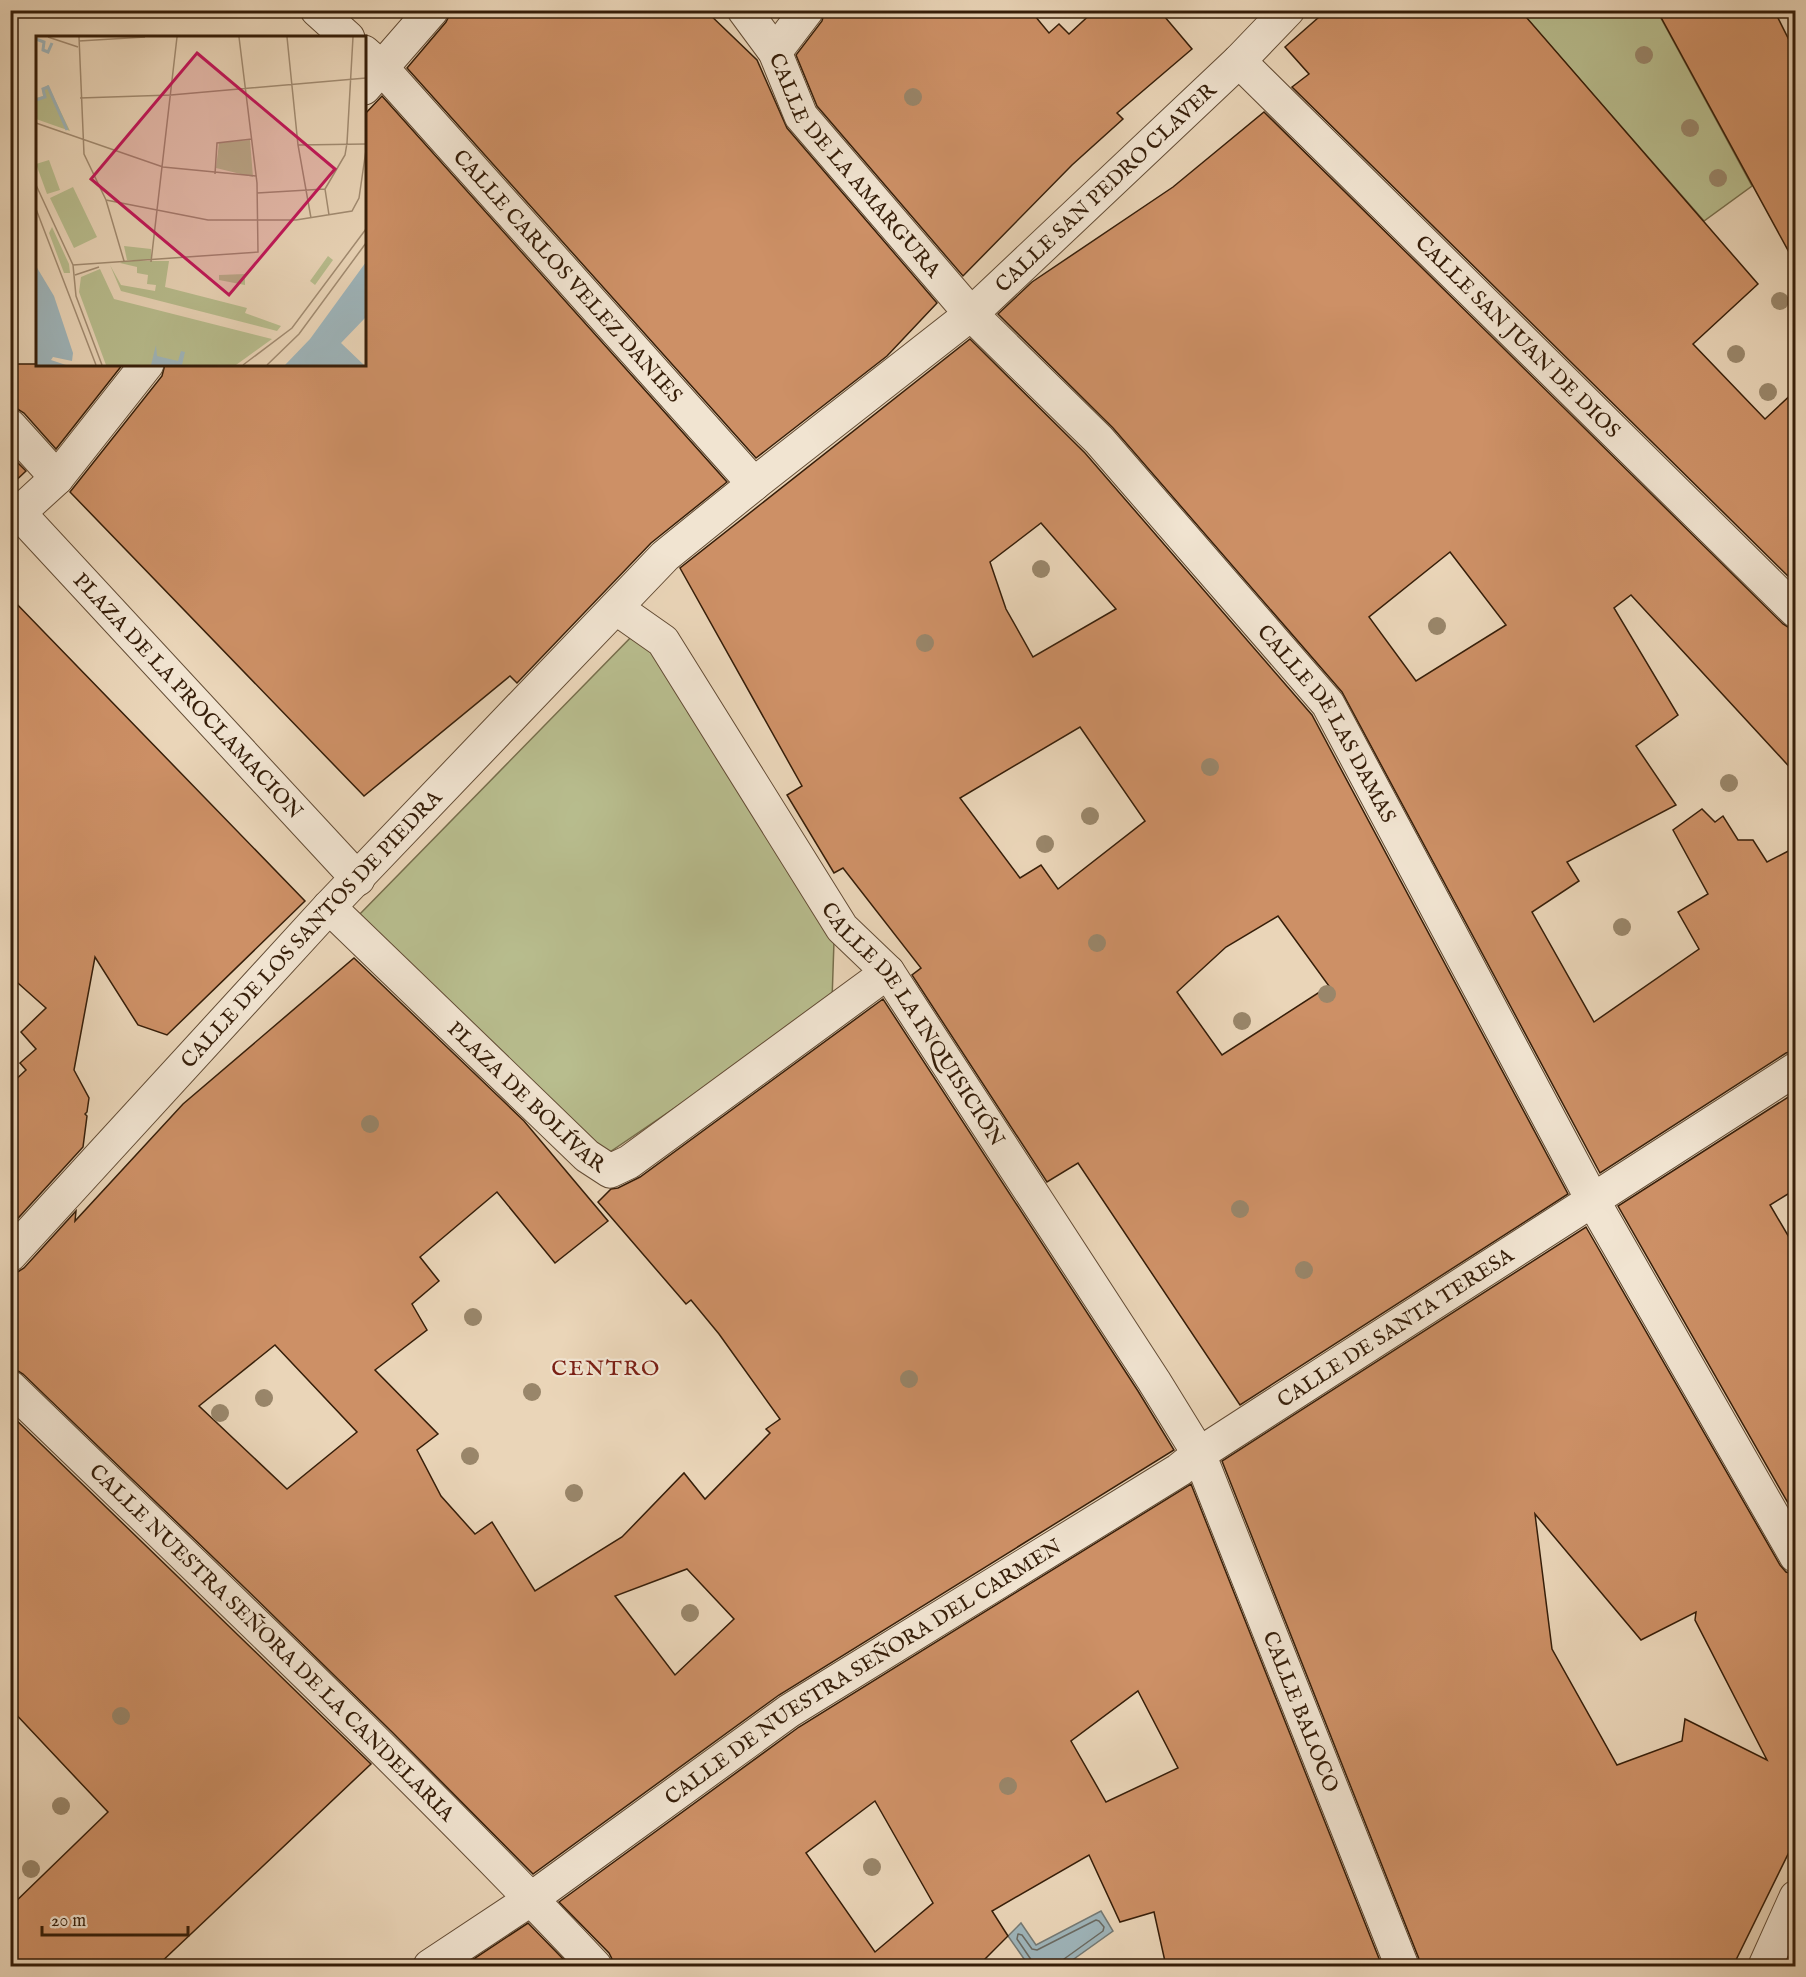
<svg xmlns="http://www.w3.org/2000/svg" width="1806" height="1977" viewBox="0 0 1806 1977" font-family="'IM FELL English',serif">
	<rect width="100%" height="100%" fill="#ead5b8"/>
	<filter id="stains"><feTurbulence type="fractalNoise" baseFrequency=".00333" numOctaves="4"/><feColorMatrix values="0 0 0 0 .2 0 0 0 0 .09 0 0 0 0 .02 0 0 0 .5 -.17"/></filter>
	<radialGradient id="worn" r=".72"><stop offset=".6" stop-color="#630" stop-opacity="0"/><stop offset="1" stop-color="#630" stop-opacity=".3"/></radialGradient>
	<g fill="#b8bd8e" stroke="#776e4c" stroke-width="1.5">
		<polygon points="1520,11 1657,11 1752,186 1704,221"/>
		<polygon points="639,629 834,941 832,1001 601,1158 357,917"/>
	</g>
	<polygon fill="#9eb5bb" stroke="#747974" stroke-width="1.5" points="1101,1911 1113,1931 1064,1966 1029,1966 1008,1936 1021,1923 1036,1945"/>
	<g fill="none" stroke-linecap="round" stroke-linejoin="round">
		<polyline stroke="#6a6a62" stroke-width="1.5" points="1033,1966 1032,1961 1017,1939 1018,1934 1022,1935 1032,1949 1037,1950 1096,1920 1099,1921 1104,1927 1103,1931 1064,1959 1061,1966"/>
	</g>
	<g fill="#cd9066" stroke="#361e09" stroke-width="1.5" fill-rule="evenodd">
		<polygon points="452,10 705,10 757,60 787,128 937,303 887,356 756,458 407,68 446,22"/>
		<polygon points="825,10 1030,10 1049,33 1059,24 1069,34 1095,10 1159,10 1192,49 1117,113 1123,119 1072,165 963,276 817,106 796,55 822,21"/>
		<polygon points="1327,10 1520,10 1758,284 1693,344 1765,419 1796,390 1796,584 1292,87 1309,74 1285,47"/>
		<polygon points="1657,10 1774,10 1796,54 1796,265"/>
		<polygon points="382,96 727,482 651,543 517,683 510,676 364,796 70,492 162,376 165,364 364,364 364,115"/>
		<path d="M1264 112 1783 624 1791 629H1796V774L1631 595 1614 608 1678 715 1636 746 1676 805 1567 862 1579 881 1532 912 1594 1022 1699 949 1678 912 1708 894 1673 830 1702 809 1715 822 1723 816 1738 840H1753L1767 862 1796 847V1050L1786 1053 1600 1173 1342 692 1113 428 998 314 1032 282 1173 187ZM1450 552 1506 625 1416 681 1369 617Z"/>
		<path d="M970 339 1085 453 1312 715 1568 1194 1240 1405 1078 1163 1047 1182 912 975 921 968 843 868 834 873 787 795 802 786 680 568ZM1041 523 1116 609 1033 657 1006 609 990 562ZM1080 727 1145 821 1058 889 1041 865 1020 878 960 798ZM1278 916 1329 986 1222 1055 1177 992 1226 947Z"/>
		<polygon points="10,364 123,364 56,449 24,413 16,408 10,408"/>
		<polygon points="10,455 26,471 10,486"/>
		<polygon points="10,597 305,901 167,1035 138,1025 95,957 74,1070 89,1098 87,1112 85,1114 87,1116 83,1147 10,1227 10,1085 26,1070 20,1063 36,1049 21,1032 46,1008 10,976"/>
		<path d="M354 958 524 1121 608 1221 555 1263 497 1192 420 1257 439 1281 412 1304 427 1330 375 1370 438 1434 417 1450 441 1496 475 1534 492 1522 535 1591 622 1537 684 1473 705 1499 770 1433 766 1429 780 1419 719 1334 691 1300 686 1304 598 1202 611 1189 618 1188 640 1177 883 999 1138 1391 1174 1450 779 1695 533 1874 392 1732 245 1588 23 1374 15 1369H10V1273H16L24 1268 76 1211 75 1221 183 1104ZM275 1345 357 1432 287 1489 199 1406ZM687 1569 734 1619 675 1675 615 1596Z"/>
		<polygon points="1796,1092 1796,1189 1770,1205 1796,1249 1796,1517 1618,1206"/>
		<path d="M1586 1227 1780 1565 1786 1572 1796 1575V1838L1733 1966H1420L1419 1959 1222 1461ZM1535 1514 1641 1640 1696 1612 1695 1620 1767 1760 1685 1719 1682 1741 1617 1765 1552 1649Z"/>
		<polygon points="10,1414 371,1764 157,1966 10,1966 10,1907 108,1812 10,1708"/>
		<path d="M1191 1484 1382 1966H1166L1154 1912 1120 1922 1089 1855 992 1911 1008 1936 978 1966H613V1961L609 1953 559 1902 799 1727ZM1138 1691 1178 1768 1106 1802 1071 1741ZM875 1801 933 1903 875 1952 806 1853Z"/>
		<polygon points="528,1923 570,1966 463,1966"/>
	</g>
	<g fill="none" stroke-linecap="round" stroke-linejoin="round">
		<defs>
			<g id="minor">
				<polyline points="317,10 348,38"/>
				<path id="s1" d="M744 10 775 52 801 116 971 314 1099 440 1328 704 1592 1199 1796 1556"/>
				<path id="s2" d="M364 52 381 67 754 484"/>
				<polyline points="775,52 807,10"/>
				<path id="s3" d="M1239 61 1796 611"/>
				<polyline points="364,88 432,10"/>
				<polyline points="10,426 57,478"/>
				<path id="s4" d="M19 513 358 879"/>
				<polyline points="10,521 57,478 147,364"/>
				<path id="s5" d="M616 608 663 641 842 928 888 972 1154 1381 1199 1454 1402 1966"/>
				<path id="s6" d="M329 907 587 1156 610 1171 629 1162 888 972"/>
				<path id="s7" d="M10 1255 329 907 665 556 754 484 971 314 1239 61 1288 10"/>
				<path id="s8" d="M10 1387C207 1578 407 1767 595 1966"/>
				<path id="s9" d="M430 1966 531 1899 789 1711 1179 1470 1199 1454 1796 1069"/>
				<polyline points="1765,1966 1796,1897"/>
			</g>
		</defs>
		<use href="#minor" stroke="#634c35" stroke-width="35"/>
		<use href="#minor" stroke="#f1e4d1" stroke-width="33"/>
	</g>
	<g fill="#99866a">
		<circle cx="1644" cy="55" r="9"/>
		<circle cx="913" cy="97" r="9"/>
		<circle cx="1690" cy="128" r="9"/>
		<circle cx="1718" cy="178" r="9"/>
		<circle cx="1780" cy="301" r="9"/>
		<circle cx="1736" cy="354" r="9"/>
		<circle cx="1768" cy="392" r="9"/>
		<circle cx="1041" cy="569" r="9"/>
		<circle cx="1437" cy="626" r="9"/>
		<circle cx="925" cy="643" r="9"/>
		<circle cx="1210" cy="767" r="9"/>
		<circle cx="1729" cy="783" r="9"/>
		<circle cx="1090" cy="816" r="9"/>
		<circle cx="1045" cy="844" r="9"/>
		<circle cx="1622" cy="927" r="9"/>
		<circle cx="1097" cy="943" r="9"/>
		<circle cx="1327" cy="994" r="9"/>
		<circle cx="1242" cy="1021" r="9"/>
		<circle cx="370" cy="1124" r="9"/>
		<circle cx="1240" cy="1209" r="9"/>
		<circle cx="1304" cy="1270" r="9"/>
		<circle cx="473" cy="1317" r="9"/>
		<circle cx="909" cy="1379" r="9"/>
		<circle cx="532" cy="1392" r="9"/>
		<circle cx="264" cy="1398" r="9"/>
		<circle cx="220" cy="1413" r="9"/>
		<circle cx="470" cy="1456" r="9"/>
		<circle cx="574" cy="1493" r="9"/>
		<circle cx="690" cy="1613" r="9"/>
		<circle cx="121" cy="1716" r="9"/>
		<circle cx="1008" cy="1786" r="9"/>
		<circle cx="61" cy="1806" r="9"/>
		<circle cx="872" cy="1867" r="9"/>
		<circle cx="31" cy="1869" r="9"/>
	</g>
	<g text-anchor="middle" stroke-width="4.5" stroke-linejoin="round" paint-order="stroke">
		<g font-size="21" fill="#361e09" stroke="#f1e4d1">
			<text dy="7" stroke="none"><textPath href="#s1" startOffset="192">CALLE DE LA AMARGURA</textPath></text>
			<text dy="7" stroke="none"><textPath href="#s7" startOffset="1533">CALLE SAN PEDRO CLAVER</textPath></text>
			<text dy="7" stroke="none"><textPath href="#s2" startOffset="303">CALLE CARLOS VELEZ DANIES</textPath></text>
			<text dy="7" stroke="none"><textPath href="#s3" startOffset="392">CALLE SAN JUAN DE DIOS</textPath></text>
			<text dy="7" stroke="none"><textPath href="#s4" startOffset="249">PLAZA DE LA PROCLAMACION</textPath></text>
			<text dy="7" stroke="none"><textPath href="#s1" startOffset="927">CALLE DE LAS DAMAS</textPath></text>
			<text dy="7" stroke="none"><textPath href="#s7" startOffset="444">CALLE DE LOS SANTOS DE PIEDRA</textPath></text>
			<text dy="7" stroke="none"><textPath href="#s5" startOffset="516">CALLE DE LA INQUISICIÓN</textPath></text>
			<text dy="7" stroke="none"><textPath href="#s6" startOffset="274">PLAZA DE BOLÍVAR</textPath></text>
			<text dy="7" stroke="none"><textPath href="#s9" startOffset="1158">CALLE DE SANTA TERESA</textPath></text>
			<text dy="7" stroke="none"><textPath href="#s8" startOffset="366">CALLE NUESTRA SEÑORA DE LA CANDELARIA</textPath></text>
			<text dy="7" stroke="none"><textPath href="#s9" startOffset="524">CALLE DE NUESTRA SEÑORA DEL CARMEN</textPath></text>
			<text dy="7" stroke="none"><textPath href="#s5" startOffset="1310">CALLE BALOCO</textPath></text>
		</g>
		<g font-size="22" letter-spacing="1.5" fill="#7a1f14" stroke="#f1e4d1">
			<text x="606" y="1375">CENTRO</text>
		</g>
	</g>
	<g transform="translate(36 36)">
		<rect width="330" height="330" fill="#ead5b8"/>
		<path d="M12 49 34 95 0 83V62L7 60 6 53ZM214 104 217 141 180 132 183 107ZM13 124 24 154 11 158 0 128ZM37 151 61 201 38 212 14 162ZM16 191 33 228 34 237H28L13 197ZM88 210 115 213V224H91ZM292 220 297 224 279 249 274 245ZM88 225H133L129 251 211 272 209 277 245 290 241 295 85 255 74 229 85 249 119 255 120 249 111 248 112 239 101 237V231L84 227ZM64 233 78 263 236 303 200 329H70L43 256 45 241ZM209 238V249L183 244V239Z" fill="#b8bd8e"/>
		<path d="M330 226V281L305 307 328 329H249L274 303ZM0 230 18 260 37 317 36 325 17 321 15 324 30 329H0ZM120 309 121 320 142 325 145 315 149 316 146 329H115Z" fill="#9eb5bb"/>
		<path fill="none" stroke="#9eb5bb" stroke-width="3" d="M0 3 8 6 7 14 12 16 16 7M0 64 9 61 7 53 12 51 31 94"/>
		<path fill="none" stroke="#a28c72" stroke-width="1.5" d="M12 1 42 11M43 1 48 118 70 164 88 225M251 1 262 109 275 182M43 5 109 1M44 62 135 59 330 42M0 87 127 131 220 140M262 109 330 108M179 138 181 107 216 103M0 149 37 229 40 260 66 329M221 157 289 153M70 164 172 184H260L316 175 323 162 330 114M0 173 60 329M293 179 289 153 309 119 311 107 317 1M115 226 141 1M37 229 222 216 221 147 203 1M39 239 63 231M207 329 256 292 330 193M231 329 263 298 330 207"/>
		<path fill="#c2185b" fill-opacity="0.15" stroke="#c2185b" stroke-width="3" d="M161 17 299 133 193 259 55 143Z"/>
		<rect width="330" height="330" fill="none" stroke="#361e09" stroke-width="3"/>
	</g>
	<rect width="1806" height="1977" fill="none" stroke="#ead5b8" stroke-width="36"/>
	<rect x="12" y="12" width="1782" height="1953" fill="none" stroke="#361e09" stroke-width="3"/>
	<rect x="18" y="18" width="1770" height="1941" fill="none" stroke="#361e09" stroke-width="1.5"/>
	<path d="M42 1926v9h146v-9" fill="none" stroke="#361e09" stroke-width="3"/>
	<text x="51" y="1926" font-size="18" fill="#361e09" stroke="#f1e4d1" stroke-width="4.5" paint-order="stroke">20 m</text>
	<rect width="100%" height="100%" filter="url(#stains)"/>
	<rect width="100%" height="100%" fill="url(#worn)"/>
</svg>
